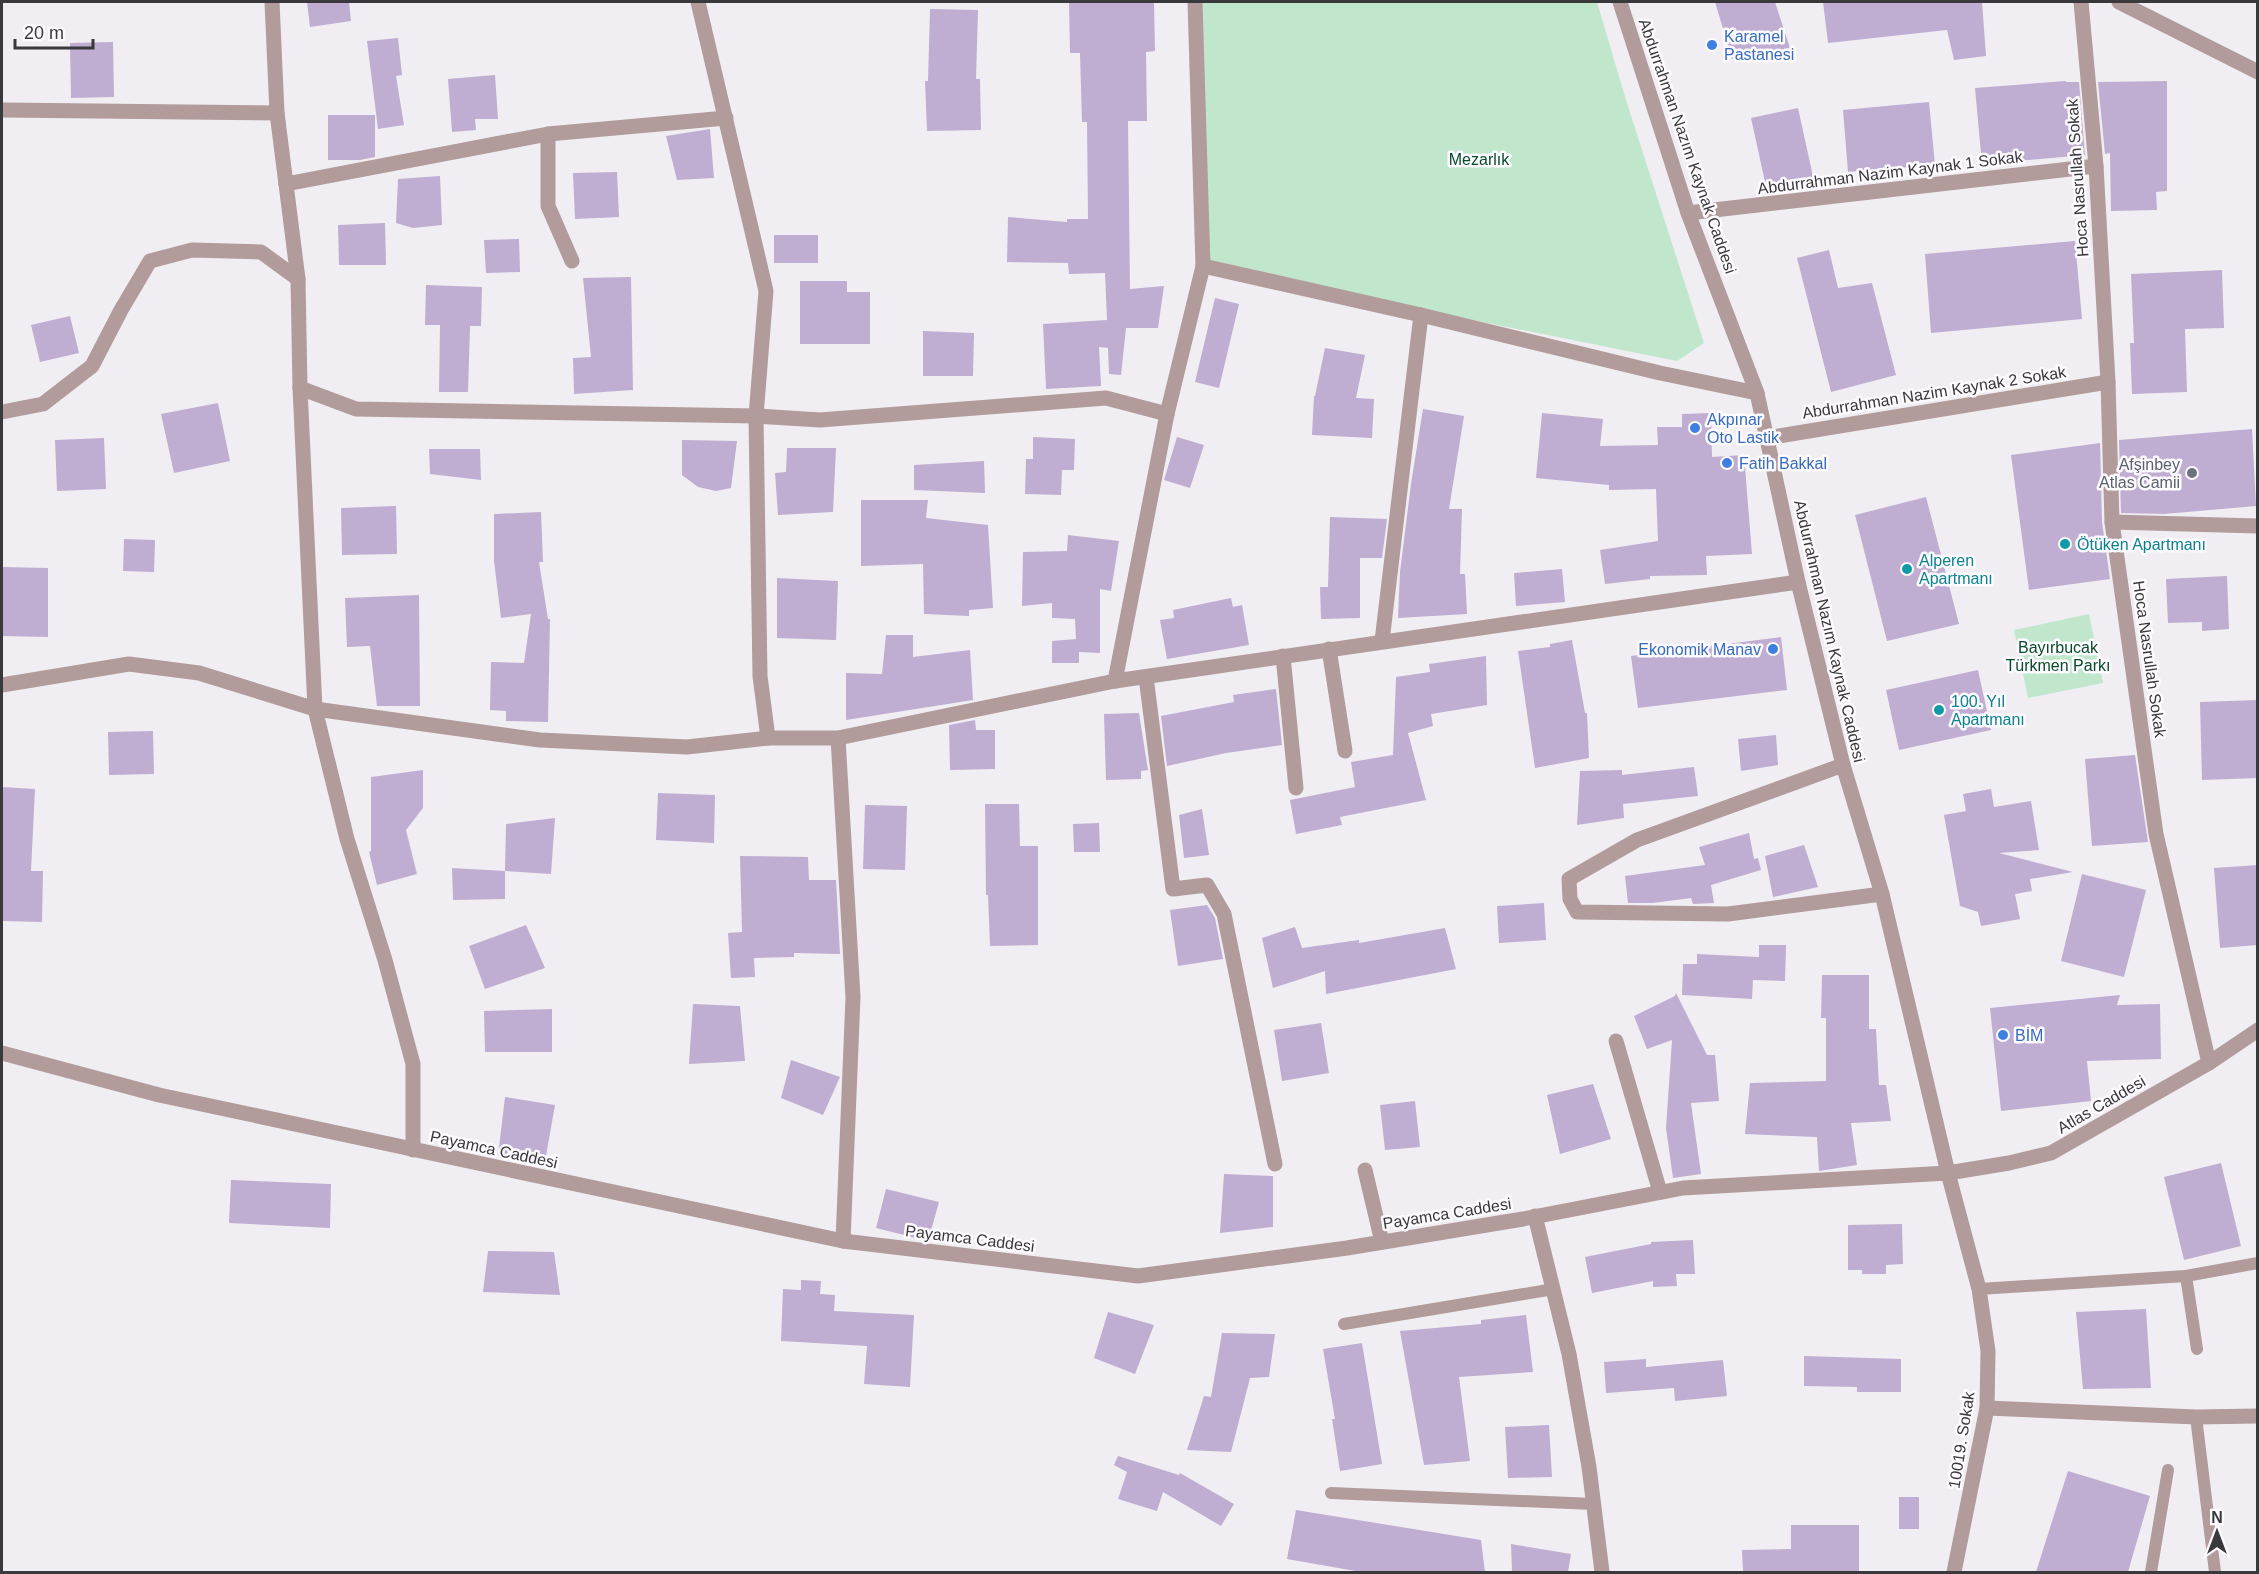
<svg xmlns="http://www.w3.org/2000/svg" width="2259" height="1574" viewBox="0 0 2259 1574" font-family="Helvetica,sans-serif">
	<rect width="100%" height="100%" fill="#f0eef2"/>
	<g fill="#c0e7cc">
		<polygon points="1195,2 1597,2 1626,100 1704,343 1677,361 1203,266"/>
		<polygon points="2089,614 2103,683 2028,698 2014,630"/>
	</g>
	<g fill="#c0add2">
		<polygon points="307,2 349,2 351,21 310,27"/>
		<polygon points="1069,2 1154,2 1155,51 1146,52 1147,121 1128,121 1130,289 1164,286 1158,328 1126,328 1121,375 1109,374 1108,348 1099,347 1101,386 1046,389 1043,324 1107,320 1105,273 1069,274 1068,263 1007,262 1008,217 1067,222 1067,219 1088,219 1087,122 1082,122 1080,53 1070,53"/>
		<polygon points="1715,2 1775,2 1790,48 1732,59"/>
		<polygon points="1823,2 1982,2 1986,56 1954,60 1947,30 1828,43"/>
		<polygon points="930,9 978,10 976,79 980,79 981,130 927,131 925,81 928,81"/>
		<polygon points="398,38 402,75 396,76 404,125 378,129 367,41"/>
		<polygon points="113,42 114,97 71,98 70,43"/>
		<polygon points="495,75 498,119 475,119 476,130 452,132 448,79"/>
		<polygon points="2066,81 2066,82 2079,82 2085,155 1982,164 1975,88"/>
		<polygon points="2167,81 2167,191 2156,192 2157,210 2111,211 2110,153 2105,154 2098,82"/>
		<polygon points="1929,102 1935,165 1848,172 1843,110"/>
		<polygon points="1798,108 1814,181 1767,191 1751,118"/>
		<polygon points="328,115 375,115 375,157 360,160 328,160"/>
		<polygon points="710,129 714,178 677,180 666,136"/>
		<polygon points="617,172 619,217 575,219 573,173"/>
		<polygon points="440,176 442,225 413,228 396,223 398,179"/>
		<polygon points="385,223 386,265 339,265 338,225"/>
		<rect x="774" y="235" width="44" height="28"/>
		<polygon points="519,239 520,272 486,273 484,240"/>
		<polygon points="2075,241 2082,319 1931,333 1925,254"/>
		<polygon points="1829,250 1838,288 1872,283 1896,375 1831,392 1797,258"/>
		<polygon points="2222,270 2224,328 2185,329 2187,392 2132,394 2130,343 2134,343 2131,274"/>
		<polygon points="631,277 633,390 574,394 573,358 591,357 583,278"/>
		<polygon points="800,281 847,281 847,292 870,292 870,344 800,344"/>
		<polygon points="426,285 482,287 481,326 470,326 468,392 439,392 440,325 425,325"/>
		<polygon points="1215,298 1239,304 1219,388 1195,382"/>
		<polygon points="70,316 79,353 40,362 31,325"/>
		<polygon points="923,331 974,333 973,376 923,376"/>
		<polygon points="1325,348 1365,355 1356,398 1374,399 1372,438 1312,435 1314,396 1315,396"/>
		<polygon points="218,403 230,461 174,473 161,414"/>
		<polygon points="1423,409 1464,416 1449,509 1462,509 1460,574 1465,574 1467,614 1398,618 1400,572 1411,484"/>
		<polygon points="1542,413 1603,419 1600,446 1658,445 1657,427 1682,427 1682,414 1711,413 1712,457 1744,455 1752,554 1706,556 1707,575 1650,576 1650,579 1605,584 1600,550 1658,541 1656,489 1609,490 1609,485 1536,478"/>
		<polygon points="2252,429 2256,506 2164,514 2121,513 2119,440"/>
		<polygon points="1033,437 1075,439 1074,470 1062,470 1061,495 1025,494 1026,459 1033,459"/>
		<polygon points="1177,437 1204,445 1190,488 1164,480"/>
		<polygon points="104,438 106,489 57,491 55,440"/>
		<polygon points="682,440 737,441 731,488 716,491 698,487 682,475"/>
		<polygon points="2100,443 2102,522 2110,579 2029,590 2011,455"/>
		<polygon points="787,448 836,448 833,512 778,515 775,473 786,472"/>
		<polygon points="429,449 480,449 481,480 430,474"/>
		<polygon points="984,461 985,493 914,490 914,465"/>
		<polygon points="1926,497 1959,624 1887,641 1855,515"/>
		<polygon points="861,500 928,500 926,518 988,525 993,608 969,610 969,616 924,614 923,564 861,566"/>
		<polygon points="396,506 397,554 342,555 341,508"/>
		<polygon points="541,512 543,562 539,562 548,619 550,619 548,722 506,721 506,711 490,710 491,662 524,663 531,614 501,618 494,561 494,514"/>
		<polygon points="1330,517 1387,519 1382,558 1360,558 1360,618 1321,619 1320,587 1328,587"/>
		<polygon points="1068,535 1119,541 1111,591 1100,589 1100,653 1079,652 1079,663 1052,663 1052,641 1076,639 1075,619 1052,618 1052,603 1022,606 1023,552 1067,551"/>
		<polygon points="124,539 155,540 154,572 123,571"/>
		<polygon points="2,567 48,568 48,637 2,636"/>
		<polygon points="1562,569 1565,602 1516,606 1514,573"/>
		<polygon points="2227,576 2229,629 2202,631 2202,622 2168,623 2166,579"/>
		<polygon points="777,578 838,581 836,640 777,638"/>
		<polygon points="419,595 420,706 377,706 370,646 347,647 345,598"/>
		<polygon points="1231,598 1233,607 1242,605 1249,645 1167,659 1160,620 1174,618 1173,610"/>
		<polygon points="886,635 913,635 913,657 970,650 973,700 846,720 846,673 882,674"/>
		<polygon points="1781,637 1787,690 1638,708 1631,656"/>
		<polygon points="1572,640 1585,713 1587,713 1589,758 1535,768 1518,651 1550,647 1550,644"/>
		<polygon points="1486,656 1487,705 1431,714 1433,726 1408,733 1426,800 1340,817 1342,825 1296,834 1290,800 1355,787 1351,762 1393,755 1396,677 1430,672 1429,664"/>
		<polygon points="1978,670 1991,730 1899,750 1886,690"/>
		<polygon points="1276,689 1282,745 1226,753 1167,766 1161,716 1234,702 1233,695"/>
		<polygon points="2258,700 2258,778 2202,780 2200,702"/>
		<polygon points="1139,713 1148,770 1141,771 1141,779 1106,780 1104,714"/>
		<polygon points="975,720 976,730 995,730 995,769 950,770 949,725"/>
		<polygon points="153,731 154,774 109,775 108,732"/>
		<polygon points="1776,735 1778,765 1741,771 1738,739"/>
		<polygon points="2135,755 2148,842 2092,846 2085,759"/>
		<polygon points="1694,767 1698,796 1623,804 1624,818 1577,825 1580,771 1622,770 1622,775"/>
		<polygon points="423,770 423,808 406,830 417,874 377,885 369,852 371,851 371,777"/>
		<polygon points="2,787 35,789 31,871 43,871 42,922 2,921"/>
		<polygon points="1991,789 1994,807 2031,801 2039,850 1999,853 2073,872 2030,879 2032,891 2015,894 2020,919 1981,926 1978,912 1960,906 1944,815 1966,811 1963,794"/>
		<polygon points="658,793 715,795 714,843 656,840"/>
		<polygon points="985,804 1019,804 1020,846 1038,846 1038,945 990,946 988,895 986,895"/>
		<polygon points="865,805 907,806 905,870 863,869"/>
		<polygon points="1202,809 1209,855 1184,858 1179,815"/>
		<polygon points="555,818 551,874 505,871 506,824"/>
		<polygon points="1099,823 1100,852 1074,852 1073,824"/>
		<polygon points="1749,833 1754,859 1758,858 1761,870 1711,885 1714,903 1693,904 1691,898 1653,903 1628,903 1625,876 1705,865 1699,847"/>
		<polygon points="1804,845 1818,887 1773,897 1765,856"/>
		<polygon points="740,856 808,857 809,880 836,880 840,954 794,953 794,957 754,958 755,977 731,978 728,933 742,932"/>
		<polygon points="2258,865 2258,945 2220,948 2214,868"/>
		<polygon points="452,868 505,871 505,899 453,900"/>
		<polygon points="2082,874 2146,890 2124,977 2061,961"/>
		<polygon points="1544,903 1546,940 1499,943 1497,906"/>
		<polygon points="1207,905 1215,918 1223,959 1178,966 1170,910"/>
		<polygon points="526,925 545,968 485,989 469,946"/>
		<polygon points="1295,927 1302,948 1359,940 1359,943 1445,928 1456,969 1326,994 1325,971 1273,988 1262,938"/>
		<polygon points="1759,945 1786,945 1785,981 1753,980 1752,999 1682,995 1683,964 1697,964 1697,954 1759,957"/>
		<polygon points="1822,975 1869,975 1869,1029 1876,1029 1879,1085 1886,1085 1891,1121 1851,1123 1857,1165 1819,1171 1817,1137 1745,1134 1750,1083 1826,1081 1826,1018 1821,1018"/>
		<polygon points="1676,993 1707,1055 1715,1055 1719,1101 1691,1103 1701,1174 1673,1178 1666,1128 1672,1040 1647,1049 1634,1016 1675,996"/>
		<polygon points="2120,995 2117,1005 2160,1004 2161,1059 2087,1061 2091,1101 2001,1111 1990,1008"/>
		<polygon points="693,1004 740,1006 745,1061 689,1064"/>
		<polygon points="552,1009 552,1052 485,1052 484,1011"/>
		<polygon points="1321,1023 1329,1073 1282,1081 1274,1030"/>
		<polygon points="791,1060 840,1077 823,1115 781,1098"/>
		<polygon points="1593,1084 1611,1139 1560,1154 1547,1095"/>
		<polygon points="505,1097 555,1105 544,1167 498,1156"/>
		<polygon points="1415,1101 1420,1147 1385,1150 1380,1105"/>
		<polygon points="2221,1163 2241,1246 2184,1260 2164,1177"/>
		<polygon points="1224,1174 1273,1176 1273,1227 1220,1233"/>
		<polygon points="231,1180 331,1184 330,1228 229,1223"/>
		<polygon points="886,1189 939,1202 928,1241 876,1228"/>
		<polygon points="1902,1224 1903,1264 1886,1265 1886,1274 1862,1274 1862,1270 1848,1270 1848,1225"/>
		<polygon points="1693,1240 1695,1274 1676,1274 1677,1286 1653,1287 1653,1281 1592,1293 1585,1257 1651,1244 1651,1242"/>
		<polygon points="488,1251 554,1252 560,1295 483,1292"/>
		<polygon points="801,1280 821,1281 820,1294 835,1295 834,1311 914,1315 910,1387 864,1384 867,1346 781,1341 783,1289 801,1290"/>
		<polygon points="2146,1309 2151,1388 2083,1389 2076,1312"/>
		<polygon points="1108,1312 1154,1325 1135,1374 1094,1358"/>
		<polygon points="1526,1315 1533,1372 1459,1377 1470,1461 1424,1465 1400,1331 1481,1324 1481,1320"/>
		<polygon points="1222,1333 1275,1334 1269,1377 1250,1378 1231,1452 1187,1450 1204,1396 1211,1397"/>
		<polygon points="1362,1343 1382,1464 1340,1471 1332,1419 1335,1419 1323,1349"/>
		<polygon points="1804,1356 1901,1359 1901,1392 1857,1392 1857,1387 1804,1386"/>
		<polygon points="1646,1359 1646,1367 1723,1360 1727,1396 1675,1401 1674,1388 1606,1393 1604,1362"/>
		<polygon points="1549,1425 1552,1477 1508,1478 1505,1427"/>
		<polygon points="1118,1456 1179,1475 1180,1473 1234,1504 1221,1526 1163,1492 1157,1511 1118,1499 1127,1472 1114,1465"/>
		<polygon points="2068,1471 2150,1496 2128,1572 2036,1572"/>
		<rect x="1899" y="1497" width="20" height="32"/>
		<polygon points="1296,1510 1481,1540 1485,1572 1361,1572 1287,1559"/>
		<polygon points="1791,1525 1859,1525 1859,1572 1743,1572 1742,1550 1791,1549"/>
		<polygon points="1511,1544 1571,1554 1568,1572 1512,1572"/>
	</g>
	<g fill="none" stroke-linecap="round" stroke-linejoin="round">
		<g stroke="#b19b9b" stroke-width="12">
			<polyline points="2186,1276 2197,1349"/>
			<polyline points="1979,1289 2186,1276 2258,1263"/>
			<polyline points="1344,1324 1554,1289"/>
			<polyline points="2196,1417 2215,1572"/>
			<polyline points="1331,1493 1593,1504"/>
			<polyline points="2151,1572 2168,1470"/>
		</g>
		<g stroke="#b19b9b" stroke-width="15">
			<polyline points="272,2 277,113 298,279 300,388 315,709 540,740 687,747 768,738 838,738 1115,681 1798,582"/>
			<polyline points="698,2 766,291 756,416 760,676 768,738"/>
			<polyline points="2081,2 2096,166 2108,382 2112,522 2156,834 2209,1063"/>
			<polyline points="2119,2 2258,72"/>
			<polyline points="2,110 277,113"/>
			<polyline points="548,134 548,206 572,261"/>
			<polyline points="286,184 548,134 726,118"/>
			<polyline points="1688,213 2096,166"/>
			<polyline points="1203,266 1421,315 1660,373 1757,393"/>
			<polyline points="300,388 356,409 756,416 820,420 1106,398 1167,414"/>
			<polyline points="2,412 43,404 92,366 121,310 150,261 192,250 261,252 298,279"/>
			<polyline points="1767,438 2108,382"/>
			<polyline points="2112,522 2258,526"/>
			<polyline points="1382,641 1421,315"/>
			<polyline points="1329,649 1345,751"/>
			<polyline points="1283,656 1296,788"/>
			<polyline points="1146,677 1173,889 1207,885 1224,914 1275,1164"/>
			<polyline points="1115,681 1167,414 1203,266 1195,2"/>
			<polyline points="2,685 129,664 199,673 315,709 347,839 385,960 413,1064 413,1150"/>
			<polyline points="838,738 853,997 843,1241"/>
			<polyline points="1843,765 1637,840 1569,879 1570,899 1577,912 1728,914 1882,894"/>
			<polyline points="1616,1041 1660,1192"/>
			<polyline points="1365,1170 1382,1242"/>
			<polyline points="1535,1216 1569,1354 1589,1467 1602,1572"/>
			<polyline points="1987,1408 2196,1417 2258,1416"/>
		</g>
		<g stroke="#b19b9b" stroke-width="15">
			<polyline points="1620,2 1688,213 1757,393 1798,582 1843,765 1882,894 1948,1173 1979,1289 1988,1351 1987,1408 1954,1572"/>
			<polyline points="2,1053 159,1095 843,1241 1138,1276 1347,1248 1523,1219 1683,1188 1948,1173 2009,1163 2051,1153 2209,1063 2258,1030"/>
		</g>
	</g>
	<g fill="#3f7fe0" stroke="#fdfbff" stroke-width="2">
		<circle cx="1712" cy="45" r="6"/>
		<circle cx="1695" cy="428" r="6"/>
		<circle cx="1727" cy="463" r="6"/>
		<circle cx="1773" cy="649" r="6"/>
		<circle cx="2003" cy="1035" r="6"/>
	</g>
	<circle fill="#6b7280" stroke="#fdfbff" stroke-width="2" cx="2192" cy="473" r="6"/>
	<g fill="#0f9aa8" stroke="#fdfbff" stroke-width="2">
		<circle cx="2065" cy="544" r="6"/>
		<circle cx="1907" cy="569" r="6"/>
		<circle cx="1939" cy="710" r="6"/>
	</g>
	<g text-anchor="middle" stroke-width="5" stroke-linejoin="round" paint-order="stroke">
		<g font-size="16" fill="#366cbe" stroke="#fdfbff" text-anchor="start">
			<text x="1724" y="42">Karamel<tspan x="1724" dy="18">Pastanesi</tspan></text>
			<text x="1707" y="425">Akpınar<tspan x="1707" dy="18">Oto Lastik</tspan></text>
			<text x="1739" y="469">Fatih Bakkal</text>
			<text x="1761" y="655" text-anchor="end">Ekonomik Manav</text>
			<text x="2015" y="1041">BİM</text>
		</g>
		<g font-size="16" fill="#39383a" stroke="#fdfbff">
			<text transform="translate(1688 146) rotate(71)" y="6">Abdurrahman Nazım Kaynak Caddesi</text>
			<text transform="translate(1890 172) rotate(-7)" y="6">Abdurrahman Nazim Kaynak 1 Sokak</text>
			<text transform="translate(2077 178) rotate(-94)" y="6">Hoca Nasrullah Sokak</text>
			<text transform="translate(1934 392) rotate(-9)" y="6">Abdurrahman Nazim Kaynak 2 Sokak</text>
			<text transform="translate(1830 631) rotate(77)" y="6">Abdurrahman Nazım Kaynak Caddesi</text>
			<text transform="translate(2150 659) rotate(82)" y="6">Hoca Nasrullah Sokak</text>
			<text transform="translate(2101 1104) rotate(-30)" y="6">Atlas Caddesi</text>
			<text transform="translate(494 1149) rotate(12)" y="6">Payamca Caddesi</text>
			<text transform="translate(1447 1213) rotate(-9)" y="6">Payamca Caddesi</text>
			<text transform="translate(970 1238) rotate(7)" y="6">Payamca Caddesi</text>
			<text transform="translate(1961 1440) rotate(-81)" y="6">10019. Sokak</text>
		</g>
		<g font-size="16" fill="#084b29" stroke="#fdfbff">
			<text x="1479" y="165">Mezarlık</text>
			<text x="2058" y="653">Bayırbucak<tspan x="2058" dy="18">Türkmen Parkı</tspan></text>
		</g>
		<g font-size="16" fill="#5b616d" stroke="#fdfbff" text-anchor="end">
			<text x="2180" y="470">Afşinbey<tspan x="2180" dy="18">Atlas Camii</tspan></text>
		</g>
		<g font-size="16" fill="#0d838f" stroke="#fdfbff" text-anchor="start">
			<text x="2077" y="550">Ötüken Apartmanı</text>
			<text x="1919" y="566">Alperen<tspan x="1919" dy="18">Apartmanı</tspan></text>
			<text x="1951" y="707">100. Yıl<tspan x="1951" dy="18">Apartmanı</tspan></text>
		</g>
	</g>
	<rect width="2259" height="1574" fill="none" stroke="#39383a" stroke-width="6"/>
	<g transform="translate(2217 1532)" stroke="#fdfbff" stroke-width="4.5" paint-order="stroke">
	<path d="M0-4.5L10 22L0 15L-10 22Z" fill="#39383a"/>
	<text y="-9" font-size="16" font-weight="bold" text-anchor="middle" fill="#39383a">N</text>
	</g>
	<path d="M15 39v9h78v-9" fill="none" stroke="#39383a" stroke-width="3"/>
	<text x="24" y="39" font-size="18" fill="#39383a" stroke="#fdfbff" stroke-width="4.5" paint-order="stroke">20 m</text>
</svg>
